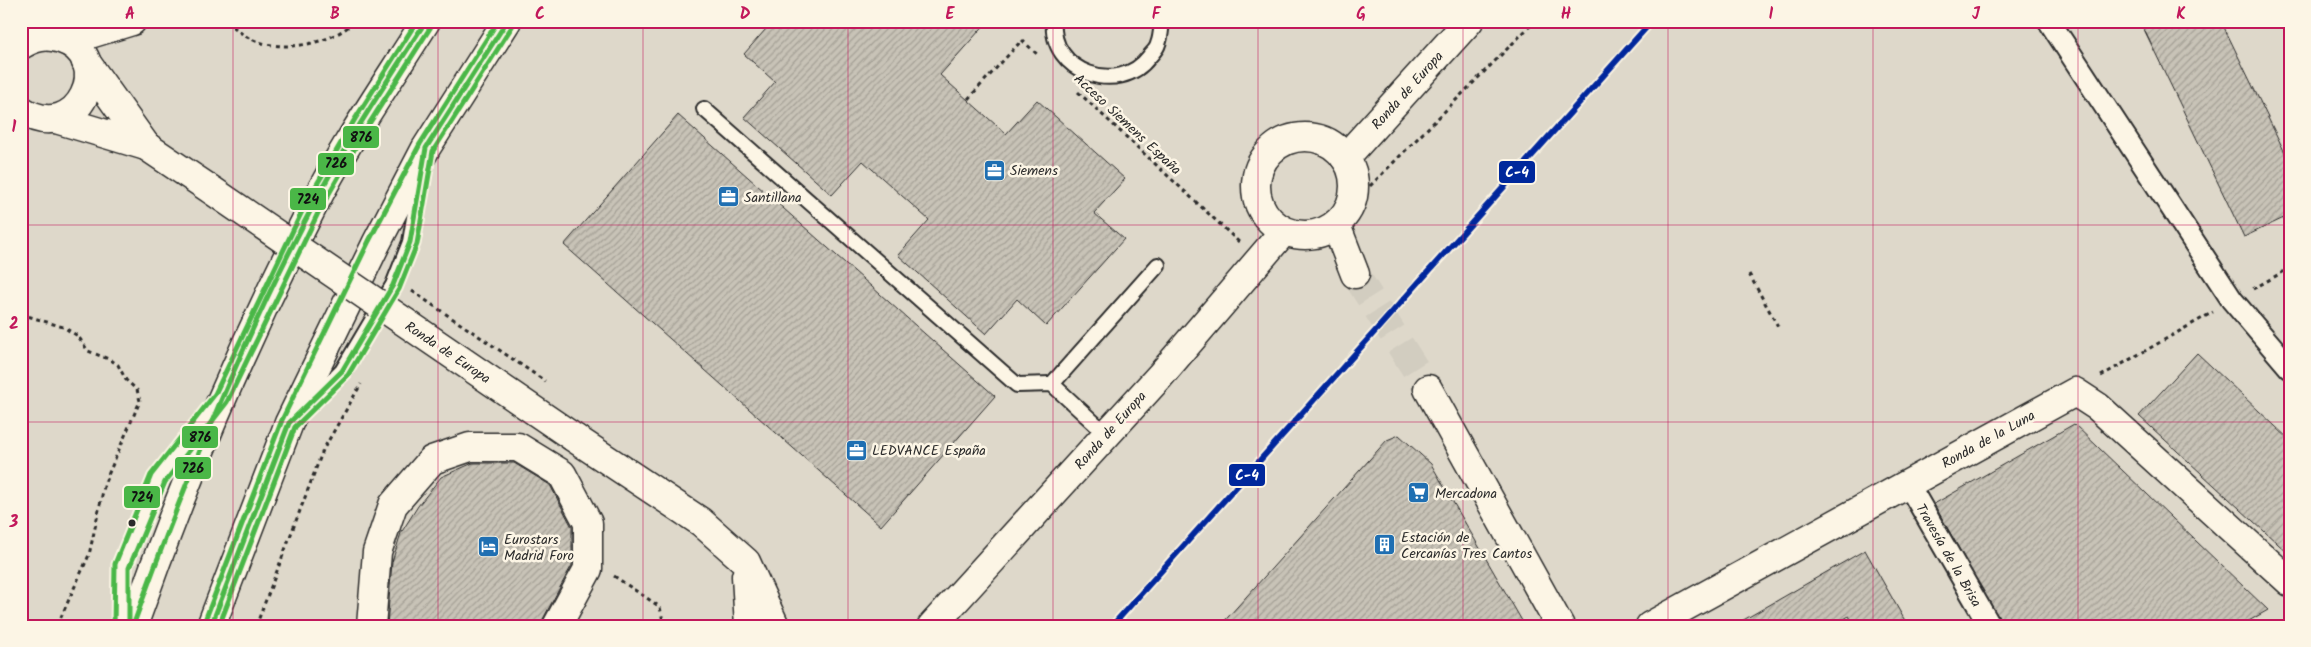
<svg xmlns="http://www.w3.org/2000/svg" width="2311" height="647" viewBox="0 0 2311 647" font-family="Kalam,sans-serif">
	<defs>
		<pattern id="building-hatch" width="6" height="6" patternUnits="userSpaceOnUse" patternTransform="scale(1.25)"><rect width="6" height="6" fill="#c8c3b7"/><path d="M-1 1l2-2M0 6l6-6M5 7l2-2" fill="none" stroke="#a39f95"/></pattern>
	</defs>
	<rect width="100%" height="100%" fill="#fcf5e5"/>
	<filter id="ink" filterUnits="userSpaceOnUse"><feTurbulence type="fractalNoise" baseFrequency=".02" numOctaves="2"/><feDisplacementMap in="SourceGraphic" scale="10" xChannelSelector="R" yChannelSelector="G"/><feConvolveMatrix kernelMatrix="1 2 1 2 8 2 1 2 1" color-interpolation-filters="sRGB"/></filter>
	<g filter="url(#ink)">
		<rect fill="#ded8ca" stroke="#84827a" x="21" y="21" width="2269" height="605"/>
		<g fill="url(#building-hatch)" stroke="#2b2b2b">
			<polygon points="773,21 988,21 940,75 1006,134 1037,100 1125,179 1094,213 1124,239 1046,326 1017,299 986,334 898,255 929,220 863,161 832,195 744,117 775,82 744,54"/>
			<polygon points="2140,21 2221,21 2290,163 2290,215 2244,237"/>
			<polygon points="678,115 995,396 881,526 564,245"/>
			<polygon points="2197,353 2290,440 2290,555 2139,416"/>
			<polygon points="2074,424 2268,610 2240,626 2002,626 1934,504"/>
			<polygon points="1399,435 1431,464 1525,626 1220,626 1387,440"/>
			<polygon points="473,463 514,463 550,485 572,527 572,565 543,619 541,626 387,626 392,562 401,533 418,506 441,477"/>
			<polygon points="1865,550 1908,626 1855,626 1849,616 1832,626 1733,626"/>
		</g>
		<g fill="none" stroke-linecap="round" stroke-linejoin="round">
			<polyline stroke="#d2cdc0" stroke-width="28" stroke-dasharray="28 14" stroke-linecap="butt" points="1355,274 1428,389"/>
			<defs>
				<g id="service">
					<path d="M1054 21C1049 72 1119 97 1149 57 1152 53 1157 49 1158 44 1161 37 1161 28 1162 21"/>
					<polyline points="704,109 1017,385 1052,384 1106,434"/>
					<polyline points="1052,384 1158,265"/>
					<polyline points="306,407 342,371 393,285 410,242 421,176"/>
					<polyline points="121,626 122,566 158,478 202,422"/>
				</g>
				<g id="pedestrian">
					<polyline points="2049,21 2232,300 2290,368"/>
					<polyline points="1908,484 1990,626"/>
				</g>
				<g id="minor">
					<polyline points="67,41 132,21"/>
					<path d="M21 45C34 37 46 34 61 39 118 57 79 148 21 110"/>
					<polyline points="86,62 146,146"/>
					<polyline points="56,119 146,146 213,191"/>
					<circle cx="1305" cy="186" r="49"/>
					<polyline points="1336,225 1355,274"/>
					<polyline points="1428,389 1560,626"/>
					<polyline points="573,437 701,522 746,562 775,626"/>
					<polyline points="746,576 749,626"/>
					<polyline points="371,626 377,552 393,505 432,460 470,447 518,447 562,474 588,523 588,569 557,626"/>
					<polyline points="932,626 1160,376 1284,231"/>
					<polyline points="1650,626 2075,392 2098,407 2290,582"/>
				</g>
				<polyline id="tertiary" points="1345,158 1469,21"/>
				<g id="motorway">
					<path d="M133 626C183 483 243 343 312 208 345 143 387 83 426 21"/>
					<polyline points="211,626 289,423 376,244 426,148 507,21"/>
				</g>
			</defs>
			<use href="#service" stroke="#2b2b2b" stroke-width="18"/>
			<use href="#pedestrian" stroke="#2b2b2b" stroke-width="25"/>
			<use href="#minor" stroke="#2b2b2b" stroke-width="31"/>
			<use href="#tertiary" stroke="#2b2b2b" stroke-width="31"/>
			<use href="#motorway" stroke="#2b2b2b" stroke-width="31"/>
			<g stroke="#2b2b2b" stroke-width="3" stroke-dasharray="4 4" stroke-linecap="butt">
				<path d="M227 21C234 27 241 34 249 38 280 54 331 45 355 21"/>
				<polyline points="1078,92 1240,243"/>
				<polyline points="968,99 1022,40 1039,56"/>
				<polyline points="1370,186 1535,21"/>
				<polyline points="1749,274 1780,330"/>
				<polyline points="2253,289 2290,268"/>
				<polyline points="412,291 545,381"/>
				<polyline points="21,314 63,327 78,336 88,351 111,360 118,365 126,380 137,390 140,401 105,482 89,555 57,626"/>
				<polyline points="2101,376 2213,312"/>
				<polyline points="614,576 660,607 664,626"/>
				<polyline points="256,626 323,450 361,384"/>
			</g>
			<use href="#service" stroke="#fcf5e5" stroke-width="14"/>
			<use href="#pedestrian" stroke="#fcf5e5" stroke-width="21"/>
			<use href="#minor" stroke="#fcf5e5" stroke-width="28"/>
			<use href="#tertiary" stroke="#fcf5e5" stroke-width="28"/>
			<use href="#motorway" stroke="#fcf5e5" stroke-width="28"/>
			<defs>
				<polyline id="minor-bridge" points="213,191 573,437"/>
			</defs>
			<use href="#minor-bridge" stroke="#2b2b2b" stroke-width="31" stroke-linecap="butt"/>
			<use href="#minor-bridge" stroke="#fcf5e5" stroke-width="28"/>
			<defs>
				<g id="bus-1">
					<path d="M133 626C187 475 248 326 324 185 355 129 391 75 426 21"/>
					<polyline points="211,626 289,423 342,371 393,285 410,242 426,148 507,21"/>
				</g>
				<g id="bus-2">
					<polyline points="129,626 129,568 165,482 227,402 319,211 367,127 432,25"/>
					<polyline points="219,626 295,427 348,375 399,289 417,244 433,151 513,25"/>
				</g>
				<g id="bus-3">
					<polyline points="204,623 282,420 369,241 420,144 498,21"/>
					<polyline points="114,626 115,564 151,475 215,394 306,203 355,119 417,21"/>
				</g>
			</defs>
			<use href="#bus-1" stroke="#fcf5e5" stroke-width="9"/>
			<use href="#bus-2" stroke="#fcf5e5" stroke-width="9"/>
			<use href="#bus-3" stroke="#fcf5e5" stroke-width="9"/>
			<use href="#bus-1" stroke="#4ab747" stroke-width="5"/>
			<use href="#bus-2" stroke="#4ab747" stroke-width="5"/>
			<use href="#bus-3" stroke="#4ab747" stroke-width="5"/>
			<defs>
				<polyline id="rail-1" points="1112,626 1652,21"/>
			</defs>
			<use href="#rail-1" stroke="#fcf5e5" stroke-width="10"/>
			<use href="#rail-1" stroke="#00289c" stroke-width="6"/>
		</g>
	</g>
	<path fill="none" stroke="#c2185b" stroke-width="1" stroke-opacity="0.55" d="M233 21V626M438 21V626M643 21V626M848 21V626M1053 21V626M1258 21V626M1463 21V626M1668 21V626M1873 21V626M2078 21V626M21 225H2290M21 422H2290"/>
	<defs>
		<symbol id="office-square" viewBox="-11 -11 22 22"><rect x="-9" y="-9" width="18" height="18" rx="4" fill="#1f6fb2" stroke="#fcf5e5"/><path d="M-6-3h4V-5.5h4V-3h4V5H-6ZM-1-4.5V-3h2v-1.5ZM-6 0V1H6V0Z" fill="#fff"/></symbol>
		<symbol id="supermarket-square" viewBox="-11 -11 22 22"><rect x="-9" y="-9" width="18" height="18" rx="4" fill="#1f6fb2" stroke="#fcf5e5"/><path d="M-6-5.5h2.5l.6 2H6L4.5 2H-2.5L-4.4-4H-6ZM-1.5 3.2a1.3 1.3 0 1 0 .1 0ZM3 3.2a1.3 1.3 0 1 0 .1 0Z" fill="#fff"/></symbol>
		<symbol id="building-square" viewBox="-11 -11 22 22"><rect x="-9" y="-9" width="18" height="18" rx="4" fill="#1f6fb2" stroke="#fcf5e5"/><path d="M-4-6H4V6H1V3H-1V6H-4ZM-2.5-4.3h1.7v1.8h-1.7ZM.8-4.3h1.7v1.8H.8ZM-2.5-1h1.7V.8h-1.7ZM.8-1h1.7V.8H.8Z" fill="#fff"/></symbol>
		<symbol id="hotel-square" viewBox="-11 -11 22 22"><rect x="-9" y="-9" width="18" height="18" rx="4" fill="#1f6fb2" stroke="#fcf5e5"/><path d="M-6-4.5h1.5V1H6V5H4.5V3h-9V5H-6ZM-4 0a1.8 1.8 0 1 1 3.6 0ZM.5 0V-2.5h3Q6-2.5 6 0Z" fill="#fff"/></symbol>
	</defs>
	<g fill-rule="evenodd">
		<use href="#office-square" x="982" y="158" width="25" height="25"/>
		<use href="#office-square" x="716" y="184" width="25" height="25"/>
		<use href="#office-square" x="844" y="438" width="25" height="25"/>
		<use href="#supermarket-square" x="1406" y="480" width="25" height="25"/>
		<use href="#building-square" x="1372" y="532" width="25" height="25"/>
		<use href="#hotel-square" x="476" y="534" width="25" height="25"/>
	</g>
	<circle fill="#2b2b2b" stroke="#fcf5e5" stroke-width="2" cx="132" cy="523" r="4.5"/>
	<g text-anchor="middle" stroke-width="5" stroke-linejoin="round" paint-order="stroke">
		<g font-size="14" fill="#2b2b2b" stroke="#fcf5e5">
			<text transform="translate(1407 90) rotate(-48)" y="5">Ronda de Europa</text>
			<text transform="translate(1128 124) rotate(43)" y="5">Acceso Siemens España</text>
			<text transform="translate(448 352) rotate(34)" y="5">Ronda de Europa</text>
			<text transform="translate(1110 430) rotate(-48)" y="5">Ronda de Europa</text>
			<text transform="translate(1988 439) rotate(-29)" y="5">Ronda de la Luna</text>
			<text transform="translate(1949 555) rotate(60)" y="5">Travesía de la Brisa</text>
		</g>
		<g font-size="14" fill="#2b2b2b" stroke="#fcf5e5" text-anchor="start">
			<text x="1010" y="175">Siemens</text>
			<text x="744" y="202">Santillana</text>
			<text x="872" y="455">LEDVANCE España</text>
			<text x="1435" y="498">Mercadona</text>
			<text x="1401" y="542">Estación de<tspan x="1401" dy="16">Cercanías Tres Cantos</tspan></text>
			<text x="504" y="544">Eurostars<tspan x="504" dy="16">Madrid Foro</tspan></text>
		</g>
	</g>
	<g stroke="#fcf5e5" stroke-width="2">
		<rect x="342" y="125" width="38" height="24" rx="5" fill="#4ab747"/>
		<rect x="317" y="152" width="38" height="24" rx="5" fill="#4ab747"/>
		<rect x="1498" y="160" width="38" height="24" rx="5" fill="#00289c"/>
		<rect x="289" y="187" width="38" height="24" rx="5" fill="#4ab747"/>
		<rect x="181" y="425" width="38" height="24" rx="5" fill="#4ab747"/>
		<rect x="174" y="456" width="38" height="24" rx="5" fill="#4ab747"/>
		<rect x="1228" y="463" width="38" height="24" rx="5" fill="#00289c"/>
		<rect x="123" y="485" width="38" height="24" rx="5" fill="#4ab747"/>
	</g>
	<g font-size="14" text-anchor="middle" font-weight="bold" fill="#fff">
		<text x="1517" y="177">C-4</text>
		<text x="1247" y="480">C-4</text>
	</g>
	<g font-size="14" text-anchor="middle" font-weight="bold" fill="#111">
		<text x="361" y="142">876</text>
		<text x="336" y="168">726</text>
		<text x="308" y="204">724</text>
		<text x="200" y="442">876</text>
		<text x="193" y="473">726</text>
		<text x="142" y="502">724</text>
	</g>
	<rect width="2311" height="647" fill="none" stroke="#fcf5e5" stroke-width="55"/>
	<rect x="28" y="28" width="2256" height="592" fill="none" stroke="#c2185b" stroke-width="2"/>
	<g font-size="16" text-anchor="middle" font-weight="bold" fill="#c2185b">
		<text x="130" y="19">A</text>
		<text x="335" y="19">B</text>
		<text x="540" y="19">C</text>
		<text x="745" y="19">D</text>
		<text x="950" y="19">E</text>
		<text x="1156" y="19">F</text>
		<text x="1361" y="19">G</text>
		<text x="1566" y="19">H</text>
		<text x="1771" y="19">I</text>
		<text x="1976" y="19">J</text>
		<text x="2181" y="19">K</text>
		<text x="14" y="132">1</text>
		<text x="14" y="329">2</text>
		<text x="14" y="527">3</text>
	</g>
</svg>
